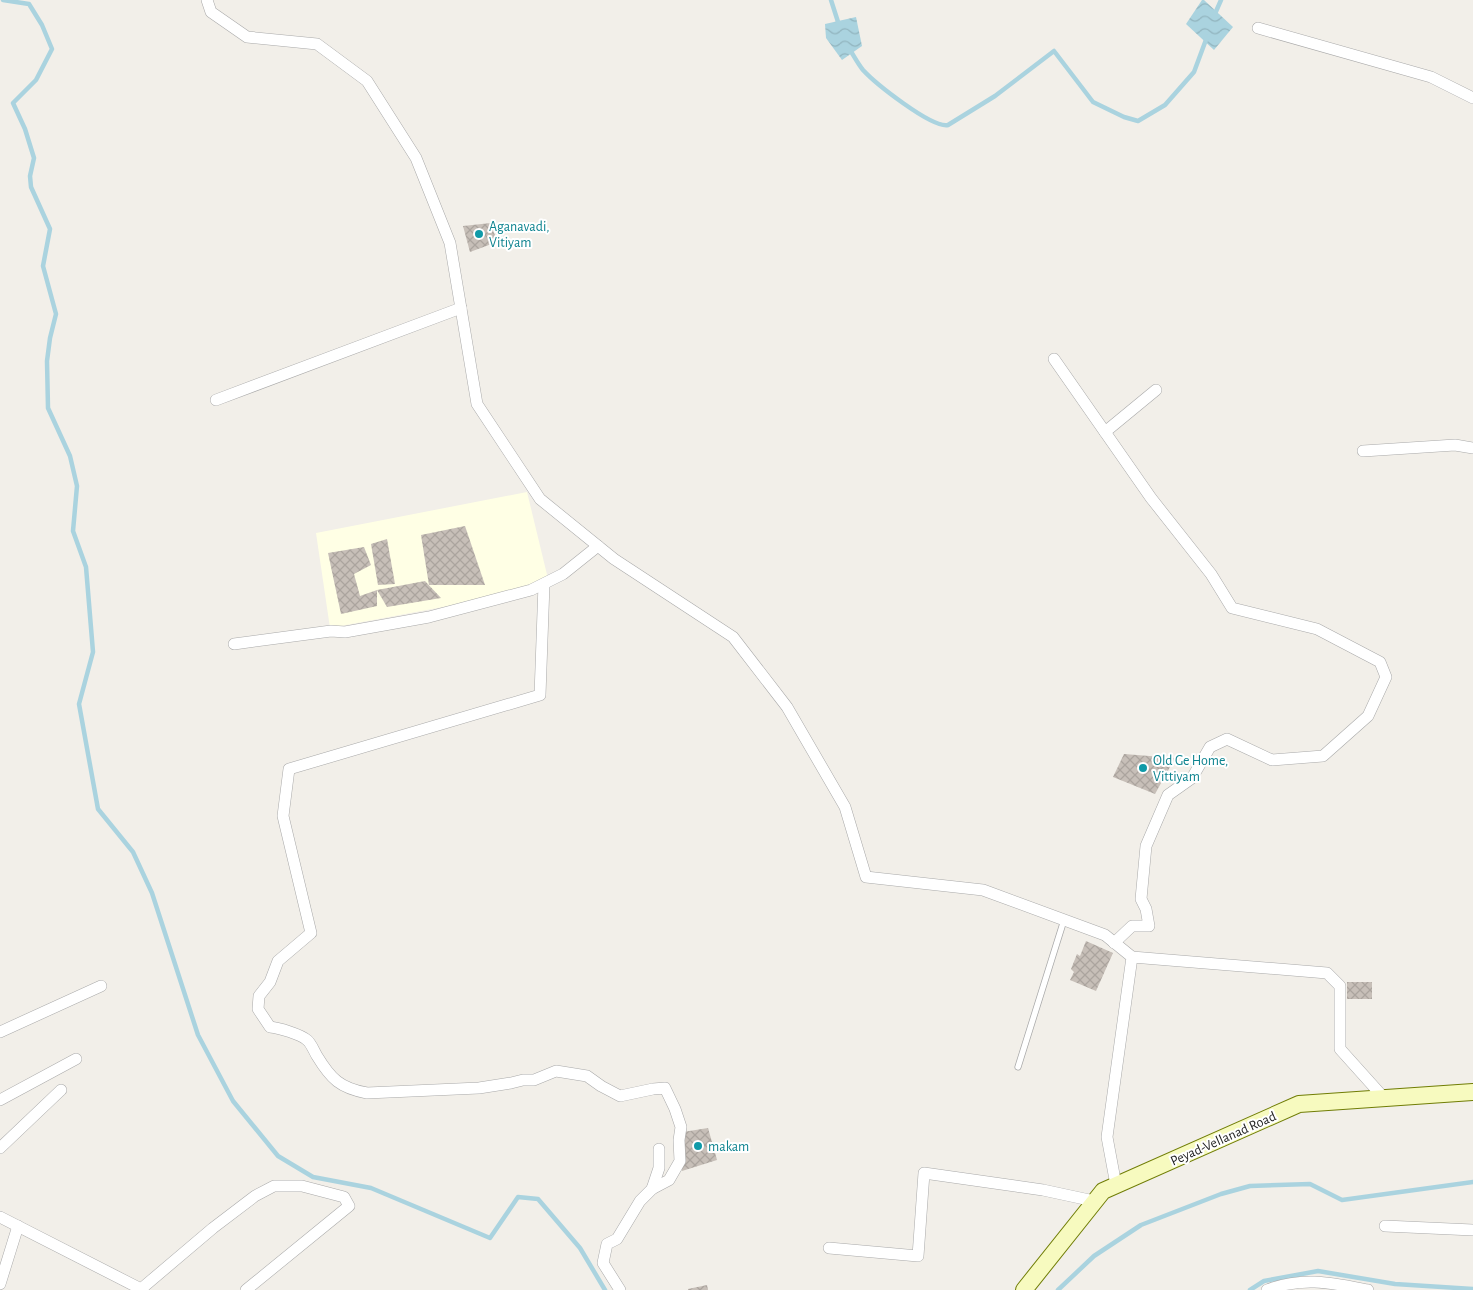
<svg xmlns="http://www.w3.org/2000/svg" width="1473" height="1290" viewBox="0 0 1473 1290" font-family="'Alegreya Sans',sans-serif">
	<defs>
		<pattern id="water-waves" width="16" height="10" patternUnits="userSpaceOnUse" patternTransform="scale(1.25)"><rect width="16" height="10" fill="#aad3df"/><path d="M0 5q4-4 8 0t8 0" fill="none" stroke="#92b5bf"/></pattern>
		<pattern id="building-cross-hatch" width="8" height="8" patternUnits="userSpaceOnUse" patternTransform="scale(1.25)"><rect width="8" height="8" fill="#c7bfb8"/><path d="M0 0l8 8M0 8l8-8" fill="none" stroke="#aba49e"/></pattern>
	</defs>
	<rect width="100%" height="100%" fill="#f2efe9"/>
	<polygon fill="#ffffe5" points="527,492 550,587 330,628 316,533"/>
	<g fill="url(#water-waves)">
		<polygon points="1202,0 1204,0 1233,27 1214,50 1186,24"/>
		<polygon points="856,17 862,46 842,60 826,38 825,24"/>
	</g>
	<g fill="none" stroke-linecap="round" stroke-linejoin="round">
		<g stroke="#aad3df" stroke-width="4.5">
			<polyline points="3,0 29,4 42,25 52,49 36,80 13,103 25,129 34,158 30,176 31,187 50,229 43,266 56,314 50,338 47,361 48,408 70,456 77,486 73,531 86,567 93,652 79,704 98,809 133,852 152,893 198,1035 233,1101 278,1156 313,1177 371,1188 490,1238 518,1197 538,1199 580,1248 605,1290"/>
			<polyline points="831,0 839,25"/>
			<polyline points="1214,16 1221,0"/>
			<path d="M850 50C854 56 858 64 863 70 875 83 931 128 948 125L995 96 1054 51 1093 102 1124 117 1138 121 1165 105 1194 72 1207 37"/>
			<polyline points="1058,1290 1094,1256 1141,1225 1221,1194 1250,1186 1310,1184 1342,1200 1473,1182"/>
			<polyline points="1250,1290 1264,1281 1318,1271 1395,1284 1473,1289"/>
		</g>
	</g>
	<g fill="url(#building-cross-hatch)">
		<polygon points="491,223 497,242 470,252 463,226"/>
		<polygon points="465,526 485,585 429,585 421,535"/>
		<polygon points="387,539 395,584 378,585 371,544"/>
		<polygon points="364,547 371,565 354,574 360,596 377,590 377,606 341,614 328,553"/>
		<polygon points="425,581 441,598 387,607 377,590"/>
		<polygon points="1124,754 1175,758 1155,794 1113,777"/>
		<polygon points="1086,941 1113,953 1096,991 1070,980 1074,972 1071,969 1077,954 1080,956"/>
		<rect x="1347" y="982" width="25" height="17"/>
		<polygon points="708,1128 717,1160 682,1171 683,1132"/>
		<polygon points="707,1285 708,1290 688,1290 688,1289"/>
	</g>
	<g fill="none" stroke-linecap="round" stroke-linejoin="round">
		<defs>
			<polyline id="service" points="1018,1067 1064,920"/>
			<g id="minor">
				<polyline points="207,0 211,12 247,37 317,44 367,81 416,158 450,243 477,404 540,499 614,559 733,637 787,707 845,807 866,877 983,890 1105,935 1132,957 1107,1137 1116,1185"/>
				<polyline points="1258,28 1431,77 1473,98"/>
				<polyline points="1054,359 1151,498 1211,574 1232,608 1317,629 1380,662 1386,677 1368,716 1323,756 1272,760 1227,739 1210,747 1192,778 1168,795 1146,846 1141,899 1146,909 1149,926 1132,926 1114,943"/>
				<polyline points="216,400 461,308"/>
				<polyline points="1105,432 1156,390"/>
				<polyline points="1363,451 1455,445 1473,448"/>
				<path d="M544 584 540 695 289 769 283 816 311 933 278 961 270 982 259 996 258 1009 270 1027C279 1028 300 1034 307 1040 311 1043 314 1051 317 1056 331 1079 340 1088 367 1093L479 1088 511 1083 523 1080H534L556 1071 587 1076 601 1086 620 1096 653 1089 665 1088 675 1109 681 1127 679 1140 680 1161 669 1180 652 1189 640 1201 617 1239 607 1244 603 1263 620 1290"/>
				<polyline points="234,644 331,631 345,632 429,617 531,590 563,574 598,546"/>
				<polyline points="1132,957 1327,973 1340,986 1340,1049 1384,1098"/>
				<polyline points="0,1032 101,986"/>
				<polyline points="0,1100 76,1059"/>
				<polyline points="0,1148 61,1090"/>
				<polyline points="652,1189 659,1168 659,1149"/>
				<polyline points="0,1217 143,1290"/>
				<polyline points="1385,1226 1473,1230"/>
				<polyline points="829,1248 918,1256 924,1173 1043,1190 1094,1201"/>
				<polyline points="0,1284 18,1226"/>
				<polyline points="141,1289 213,1228 255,1196 274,1186 302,1186 344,1197 349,1206 246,1290"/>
				<path d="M1267 1290C1303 1276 1332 1283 1368 1290"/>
			</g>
			<polyline id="secondary" points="1024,1290 1103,1191 1299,1104 1473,1092"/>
		</defs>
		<use href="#service" stroke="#a9a9a9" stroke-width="7"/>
		<use href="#minor" stroke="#a9a9a9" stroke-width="12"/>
		<use href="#secondary" stroke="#707d05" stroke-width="18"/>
		<use href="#service" stroke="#fff" stroke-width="5.5"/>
		<use href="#minor" stroke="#fff" stroke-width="11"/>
		<use href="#secondary" stroke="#f7fabf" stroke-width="16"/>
	</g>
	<g fill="#0f9aa8" stroke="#fff" stroke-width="2">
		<circle cx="479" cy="234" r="5"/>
		<circle cx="1143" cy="768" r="5"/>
		<circle cx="698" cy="1146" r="5"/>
	</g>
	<g text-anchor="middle" stroke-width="4" stroke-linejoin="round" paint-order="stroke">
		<g font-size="14" fill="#0d838f" stroke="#fff" text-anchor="start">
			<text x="489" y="231">Aganavadi,<tspan x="489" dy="16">Vitiyam</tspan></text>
			<text x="1153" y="765">Old Ge Home,<tspan x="1153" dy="16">Vittiyam</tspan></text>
			<text x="708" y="1151">makam</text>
		</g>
		<g font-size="14" fill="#222" stroke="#fff">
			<text transform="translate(1223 1138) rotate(-24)" y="5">Peyad-Vellanad Road</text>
		</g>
	</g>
</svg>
